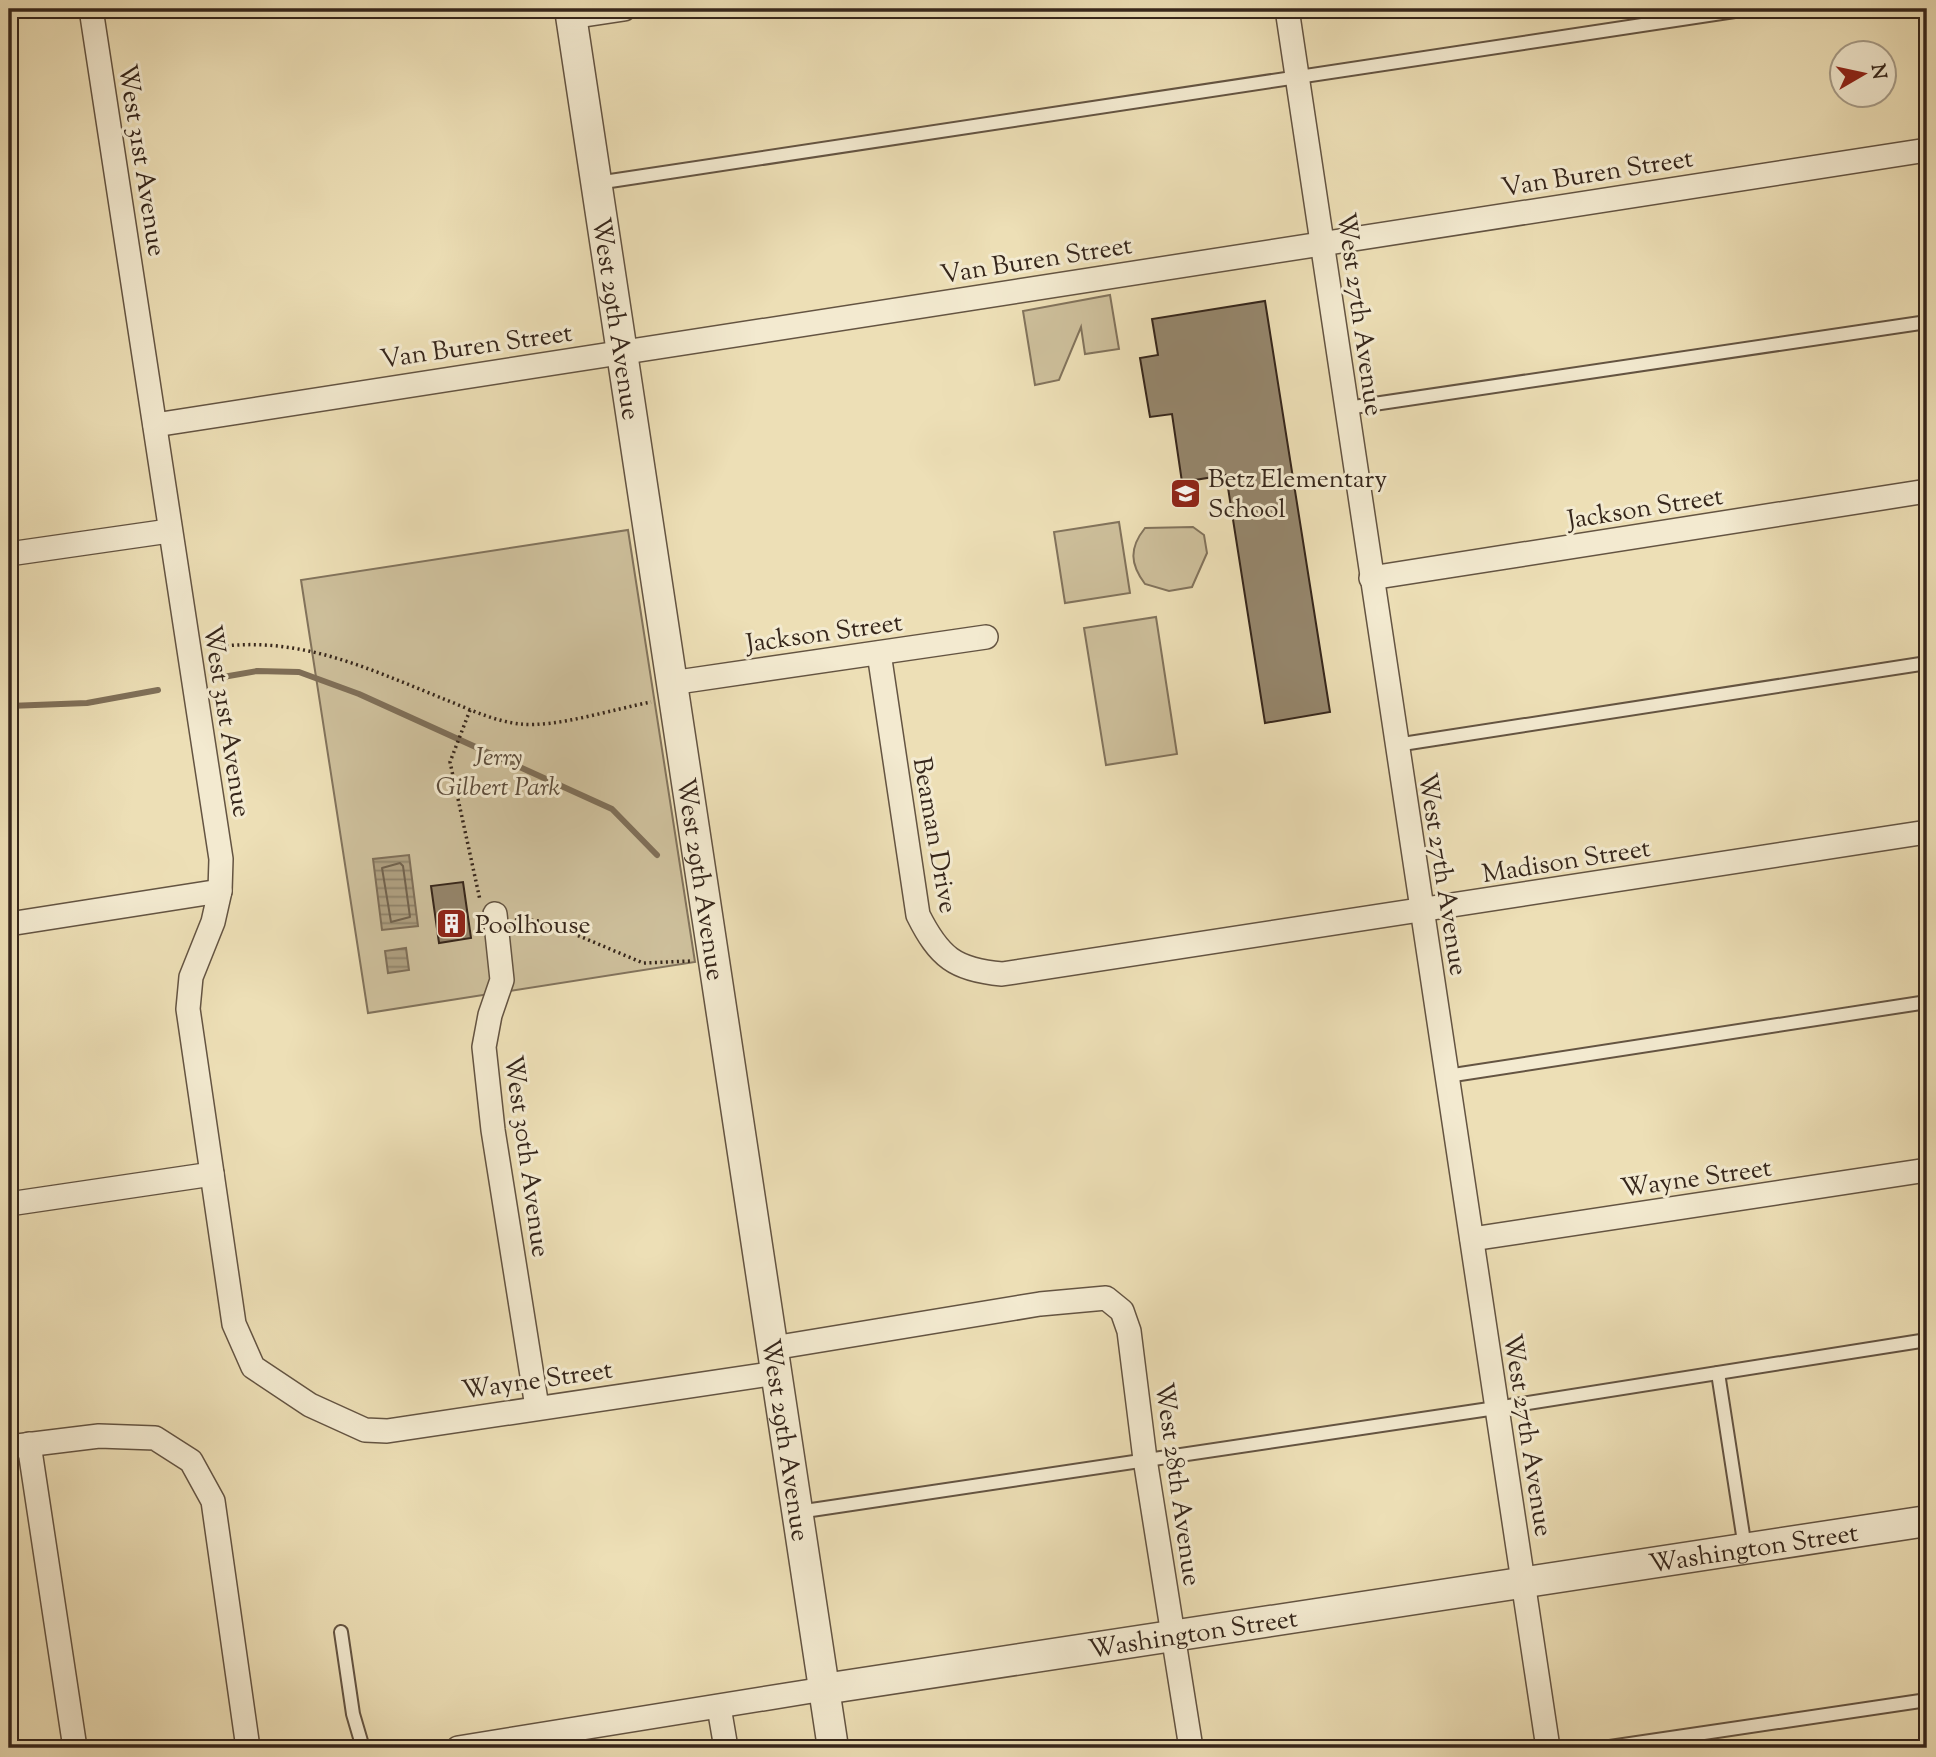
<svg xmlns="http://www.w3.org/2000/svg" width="1936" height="1757" viewBox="0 0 1936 1757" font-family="'Sorts Mill Goudy',serif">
	<defs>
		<pattern id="water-rules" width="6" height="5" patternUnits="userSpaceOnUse" patternTransform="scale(1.75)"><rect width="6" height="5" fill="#afa081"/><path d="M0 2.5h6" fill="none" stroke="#8f8269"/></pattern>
	</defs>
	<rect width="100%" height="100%" fill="#eddfb6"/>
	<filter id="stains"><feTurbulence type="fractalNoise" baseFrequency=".00286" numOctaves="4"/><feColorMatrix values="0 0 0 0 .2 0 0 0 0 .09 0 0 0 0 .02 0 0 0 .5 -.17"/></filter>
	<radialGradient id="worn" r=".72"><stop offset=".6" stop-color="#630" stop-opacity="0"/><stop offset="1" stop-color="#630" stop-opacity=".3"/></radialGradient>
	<g fill="#cec09c" stroke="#82735c" stroke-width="2">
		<polygon points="1110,295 1119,349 1085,354 1081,327 1059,380 1035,385 1023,311"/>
		<polygon points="1119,522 1130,593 1065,603 1054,532"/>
		<path d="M1193 527 1204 535 1207 553 1192 587 1169 591 1145 584C1130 564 1129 548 1145 528Z"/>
		<polygon points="628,530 695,962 368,1013 301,580"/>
		<polygon points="1156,617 1177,754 1106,765 1084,628"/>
	</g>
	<g fill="url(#water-rules)" stroke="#7f6f58" stroke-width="2">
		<polygon points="409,855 418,926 382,930 373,859"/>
		<polygon points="406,948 409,970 388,973 385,951"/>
	</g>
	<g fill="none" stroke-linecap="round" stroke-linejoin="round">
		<polygon stroke="#72634e" stroke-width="2" points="400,863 403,866 410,917 391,922 382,868"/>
		<g stroke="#7f6f58" stroke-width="6">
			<polyline points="223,677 257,671 299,672 359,694 612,809 657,855"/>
			<polyline points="9,706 87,703 158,690"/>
		</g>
	</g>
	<g fill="#95866c" stroke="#36261b" stroke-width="2">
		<polygon points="1265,301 1330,712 1265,723 1226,475 1182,482 1172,414 1150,417 1140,358 1158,355 1152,319"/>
		<polygon points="463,882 471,938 439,943 431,886"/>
	</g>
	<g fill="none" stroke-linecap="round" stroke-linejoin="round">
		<defs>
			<g id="service">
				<polyline points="597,183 1748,9"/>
				<polyline points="1347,408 1927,322"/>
				<polyline points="1396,745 1927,663"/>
				<polyline points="1447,1076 1927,1002"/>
				<polyline points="1718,1373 1745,1548"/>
				<polyline points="798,1512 1496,1408 1927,1340"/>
				<polyline points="341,1632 353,1714 363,1748"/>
				<polyline points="1603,1748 1927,1700"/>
			</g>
			<g id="minor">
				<polyline points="91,9 221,859 220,891 213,922 191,977 188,1009 234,1324 253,1367 310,1405 365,1430 387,1431 777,1373"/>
				<polyline points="1287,9 1548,1748"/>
				<polyline points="571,17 624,9"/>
				<polyline points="155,425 1927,150"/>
				<polyline points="9,554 169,531"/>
				<polyline points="1371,578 1927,491"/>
				<path d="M879 653 918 915C939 957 955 970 1002 974L1927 832"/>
				<polyline points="671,683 986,637"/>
				<polyline points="495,914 502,980 490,1015 484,1047 493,1130 537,1407"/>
				<polyline points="9,924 220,891"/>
				<polyline points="9,1204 212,1174"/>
				<polyline points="1472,1239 1927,1170"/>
				<polyline points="773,1348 1040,1304 1106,1298 1122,1311 1129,1331 1145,1459 1191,1748"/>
				<polyline points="29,1444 75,1748"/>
				<polyline points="9,1447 99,1436 155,1438 191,1461 213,1501 248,1748"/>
				<polyline points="719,1707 726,1748"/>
				<polyline points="458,1748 824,1689"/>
			</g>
			<g id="tertiary">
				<path id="s1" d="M570 9 833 1748"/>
				<path id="s2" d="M824 1689 1927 1521"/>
			</g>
		</defs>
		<use href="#service" stroke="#645442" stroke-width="16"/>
		<use href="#minor" stroke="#645442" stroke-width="26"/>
		<use href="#tertiary" stroke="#645442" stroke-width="33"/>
		<g stroke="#36261b" stroke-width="3.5" stroke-dasharray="2 3.5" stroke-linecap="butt">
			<path d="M210 648C294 634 363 666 439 697 465 707 492 721 520 724 555 728 614 709 651 702"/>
			<polyline points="470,710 450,762 480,900"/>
			<polyline points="515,918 546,922 643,963 691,961"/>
		</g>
		<use href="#service" stroke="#f3ead0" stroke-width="12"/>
		<use href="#minor" stroke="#f3ead0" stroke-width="23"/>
		<use href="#tertiary" stroke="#f3ead0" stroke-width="30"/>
	</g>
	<defs>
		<symbol id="school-square" viewBox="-11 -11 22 22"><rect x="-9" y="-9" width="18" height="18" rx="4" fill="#8f2418" stroke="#f3ead0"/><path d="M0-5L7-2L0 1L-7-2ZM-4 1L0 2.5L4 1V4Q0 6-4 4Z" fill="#fff"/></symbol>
		<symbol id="building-square" viewBox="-11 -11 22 22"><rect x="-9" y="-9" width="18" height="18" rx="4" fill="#8f2418" stroke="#f3ead0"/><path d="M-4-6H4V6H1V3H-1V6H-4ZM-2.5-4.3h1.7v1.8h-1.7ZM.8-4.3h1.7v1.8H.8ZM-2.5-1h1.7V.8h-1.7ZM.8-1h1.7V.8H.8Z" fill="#fff"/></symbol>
	</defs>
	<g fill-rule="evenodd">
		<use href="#school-square" x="1168" y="476" width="35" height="35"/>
		<use href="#building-square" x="434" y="906" width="35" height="35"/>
	</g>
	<g text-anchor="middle" stroke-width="6" stroke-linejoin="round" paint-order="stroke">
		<g font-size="26" fill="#36261b" stroke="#f3ead0">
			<text transform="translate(143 160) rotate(81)" y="9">West 31st Avenue</text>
			<text transform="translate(1597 172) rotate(-9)" y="9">Van Buren Street</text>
			<text transform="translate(1036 259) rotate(-9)" y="9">Van Buren Street</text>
			<text transform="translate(1361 314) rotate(82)" y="9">West 27th Avenue</text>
			<text dy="9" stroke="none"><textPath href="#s1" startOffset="313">West 29th Avenue</textPath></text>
			<text transform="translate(476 345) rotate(-8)" y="9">Van Buren Street</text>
			<text transform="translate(1645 507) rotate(-9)" y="9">Jackson Street</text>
			<text transform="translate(824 632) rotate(-8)" y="9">Jackson Street</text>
			<text transform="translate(228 721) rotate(81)" y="9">West 31st Avenue</text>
			<text transform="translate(936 835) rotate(80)" y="9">Beaman Drive</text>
			<text transform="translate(1566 860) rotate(-9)" y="9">Madison Street</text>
			<text transform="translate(1444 874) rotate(81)" y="9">West 27th Avenue</text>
			<text dy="9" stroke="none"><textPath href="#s1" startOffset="880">West 29th Avenue</textPath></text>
			<text transform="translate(528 1156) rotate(82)" y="9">West 30th Avenue</text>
			<text transform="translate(1696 1177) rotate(-8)" y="9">Wayne Street</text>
			<text transform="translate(537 1379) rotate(-8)" y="9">Wayne Street</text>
			<text transform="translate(1529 1435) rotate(81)" y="9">West 27th Avenue</text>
			<text dy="9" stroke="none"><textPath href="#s1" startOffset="1447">West 29th Avenue</textPath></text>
			<text transform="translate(1179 1484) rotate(82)" y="9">West 28th Avenue</text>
			<text dy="9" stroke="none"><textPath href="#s2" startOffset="940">Washington Street</textPath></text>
			<text dy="9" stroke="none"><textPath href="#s2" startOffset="373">Washington Street</textPath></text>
		</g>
		<g font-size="26" fill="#36261b" stroke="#f3ead0" text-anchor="start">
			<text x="1208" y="487">Betz Elementary<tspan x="1208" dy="30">School</tspan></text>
			<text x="475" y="933">Poolhouse</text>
		</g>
		<g font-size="26" font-style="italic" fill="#5c4c3b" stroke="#f3ead0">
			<text x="498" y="765">Jerry<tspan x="498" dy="30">Gilbert Park</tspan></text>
		</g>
	</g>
	<rect width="1936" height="1757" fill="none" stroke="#eddfb6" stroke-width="35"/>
	<rect x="10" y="10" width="1915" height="1736" fill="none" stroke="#36261b" stroke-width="3.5"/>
	<rect x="18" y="18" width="1901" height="1722" fill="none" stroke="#36261b" stroke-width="2"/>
	<g transform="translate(1863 74) rotate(81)"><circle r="33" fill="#f3ead0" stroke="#a79c88" stroke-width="2"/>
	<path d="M0-5L12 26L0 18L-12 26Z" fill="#8f2418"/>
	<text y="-10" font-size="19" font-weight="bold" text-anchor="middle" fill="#36261b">N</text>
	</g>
	<rect width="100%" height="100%" filter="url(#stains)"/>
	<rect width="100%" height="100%" fill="url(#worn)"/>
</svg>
